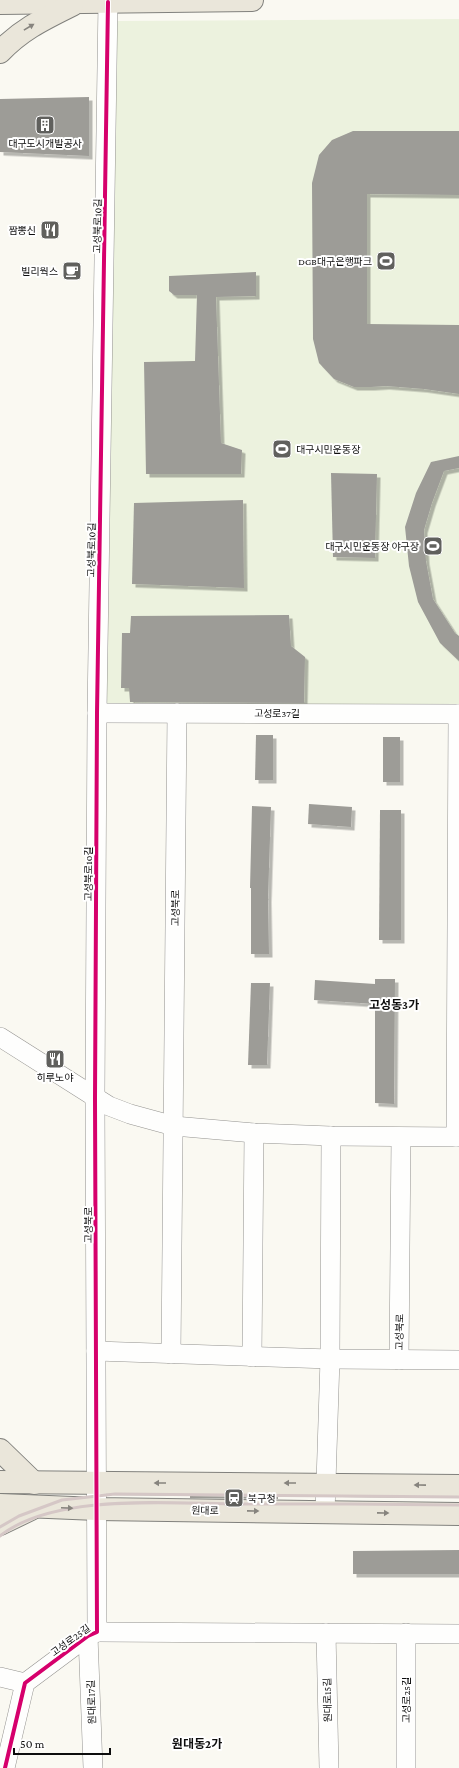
<svg xmlns="http://www.w3.org/2000/svg" width="459" height="1768" viewBox="0 0 459 1768" font-family="'Crimson Pro','Noto Sans KR',serif">
	<defs>
		<filter id="shadow"><feDropShadow dx="3.5" dy="3.5" stdDeviation="0" flood-color="#0004"/></filter>
	</defs>
	<rect width="100%" height="100%" fill="#faf9f2"/>
	<polygon fill="#ecf2de" points="459,19 459,705 107,705 106,309 117,21"/>
	<g fill="#9d9c97" filter="url(#shadow)">
		<polygon points="89,97 89,156 0,152 0,99"/>
		<polygon points="353,131 459,131 459,195 367,194 367,324 459,325 459,394 424,389 386,386 371,387 354,387 334,379 319,363 313,339 312,183 319,155 332,140"/>
		<polygon points="256,272 256,296 216,297 221,443 242,450 241,474 146,474 144,362 195,361 197,295 174,295 169,291 169,276"/>
		<polygon points="459,456 459,468 444,471 432,503 424,530 426,561 433,599 455,633 459,636 459,661 440,643 418,602 409,566 405,527 416,493 431,462"/>
		<polygon points="331,473 377,474 375,558 333,557"/>
		<polygon points="243,500 244,588 132,584 134,503"/>
		<polygon points="289,615 291,646 305,657 304,703 130,702 129,688 121,688 122,633 130,633 131,616"/>
		<polygon points="256,735 273,735 273,780 255,780"/>
		<rect x="383" y="737" width="17" height="45"/>
		<polygon points="309,804 352,807 351,827 308,824"/>
		<polygon points="252,806 271,807 268,899 269,954 251,954 251,888 250,888"/>
		<polygon points="380,810 401,810 401,940 379,940"/>
		<polygon points="375,979 395,979 394,1104 375,1103 375,1004 314,1000 315,980 375,984"/>
		<polygon points="251,983 270,983 267,1065 248,1065"/>
		<polygon points="190,1496 278,1497 278,1499 190,1498"/>
		<polygon points="459,1550 459,1574 353,1574 353,1551"/>
	</g>
	<g fill="none" stroke-linecap="round" stroke-linejoin="round">
		<defs>
			<g id="minor">
				<polyline points="97,713 459,714"/>
				<polyline points="0,1037 109,1106 130,1114 174,1126 254,1133 331,1136 459,1137"/>
				<polyline points="456,1137 458,714"/>
				<polyline points="96,1351 330,1359 459,1360"/>
				<polyline points="171,1354 177,713"/>
				<polyline points="252,1357 254,1133"/>
				<polyline points="399,1360 401,1137"/>
				<polyline points="325,1513 330,1359 331,1136"/>
				<polyline points="97,1632 459,1634"/>
				<polyline points="326,1633 329,1768"/>
				<polyline points="88,1636 93,1768"/>
				<polyline points="0,1677 25,1683"/>
				<polyline points="5,1768 25,1683 88,1636 97,1632 95,1099 97,713 108,2"/>
				<polyline points="406,1768 406,1633"/>
			</g>
			<g id="major">
				<polyline points="0,3 252,0"/>
				<path d="M0 52C22 29 44 19 72 5"/>
				<polyline points="0,1450 34,1483"/>
				<polyline points="0,1482 459,1486"/>
				<polyline points="0,1505 97,1509 459,1514"/>
				<polyline points="0,1524 31,1509"/>
			</g>
		</defs>
		<use href="#minor" stroke="#949390" stroke-width="20"/>
		<use href="#major" stroke="#81817d" stroke-width="24"/>
		<use href="#minor" stroke="#fefefd" stroke-width="19"/>
		<use href="#major" stroke="#eae6da" stroke-width="22"/>
		<g stroke="#d5c7c6" stroke-width="3">
			<polyline points="0,1527 19,1516 62,1500 115,1494 459,1497"/>
			<path d="M0 1536C55 1492 173 1504 241 1504 314 1504 386 1504 459 1505"/>
		</g>
		<defs>
			<polyline id="cycleway" points="5,1768 25,1683 88,1636 97,1632 95,1099 97,713 108,2"/>
		</defs>
		<use href="#cycleway" stroke="#fff" stroke-width="6"/>
		<use href="#cycleway" stroke="#d6006c" stroke-width="4"/>
	</g>
	<defs><path id="oneway-solid" d="M-6-.8H1V-3.2L6.5 0L1 3.2V.8H-6Z"/></defs>
	<g fill="#87847e">
		<use href="#oneway-solid" transform="translate(29 27) rotate(-31)"/>
		<use href="#oneway-solid" transform="translate(160 1483) rotate(180)"/>
		<use href="#oneway-solid" transform="translate(290 1483) rotate(180)"/>
		<use href="#oneway-solid" transform="translate(420 1485) rotate(-179)"/>
		<use href="#oneway-solid" transform="translate(67 1508) rotate(2)"/>
		<use href="#oneway-solid" transform="translate(253 1511) rotate(1)"/>
		<use href="#oneway-solid" transform="translate(383 1513) rotate(1)"/>
	</g>
	<defs>
		<symbol id="building-square" viewBox="-11 -11 22 22"><rect x="-9" y="-9" width="18" height="18" rx="4" fill="#60605d" stroke="#fff"/><path d="M-4-6H4V6H1V3H-1V6H-4ZM-2.5-4.3h1.7v1.8h-1.7ZM.8-4.3h1.7v1.8H.8ZM-2.5-1h1.7V.8h-1.7ZM.8-1h1.7V.8H.8Z" fill="#fff"/></symbol>
		<symbol id="restaurant-square" viewBox="-11 -11 22 22"><rect x="-9" y="-9" width="18" height="18" rx="4" fill="#60605d" stroke="#fff"/><path d="M-5-6h1v4h1v-4h1v4h1v-4h1v5L-1.5 .5V6h-2V.5L-5-1ZM5-6V6H3V1.5H1.5Q1.5-4 5-6Z" fill="#fff"/></symbol>
		<symbol id="stadium-square" viewBox="-11 -11 22 22"><rect x="-9" y="-9" width="18" height="18" rx="4" fill="#60605d" stroke="#fff"/><path d="M0-5a6.5 5 0 1 0 0 10a6.5 5 0 1 0 0-10ZM-3.5-1.8h7v3.6h-7Z" fill="#fff"/></symbol>
		<symbol id="cafe-square" viewBox="-11 -11 22 22"><rect x="-9" y="-9" width="18" height="18" rx="4" fill="#60605d" stroke="#fff"/><path d="M-5.5-4.5H6V0H3Q3 3.5 0 3.5H-2.5Q-5.5 3.5-5.5 0ZM3-3.2v2h1.7v-2ZM-6 4.5H4V6H-6Z" fill="#fff"/></symbol>
		<symbol id="station-square" viewBox="-11 -11 22 22"><rect x="-9" y="-9" width="18" height="18" rx="4" fill="#60605d" stroke="#fff"/><path d="M-3-6H3Q5-6 5-4V2Q5 4 3 4L4.5 6H3L1.5 4h-3L-3 6H-4.5L-3 4Q-5 4-5 2V-4Q-5-6-3-6ZM-3.5-4v3h7v-3ZM-3.5 1v1.5H-2V1ZM2 1v1.5H3.5V1Z" fill="#fff"/></symbol>
	</defs>
	<g fill-rule="evenodd">
		<use href="#building-square" x="34" y="114" width="22" height="22"/>
		<use href="#restaurant-square" x="39" y="219" width="22" height="22"/>
		<use href="#stadium-square" x="375" y="250" width="22" height="22"/>
		<use href="#cafe-square" x="61" y="260" width="22" height="22"/>
		<use href="#stadium-square" x="271" y="438" width="22" height="22"/>
		<use href="#stadium-square" x="422" y="535" width="22" height="22"/>
		<use href="#restaurant-square" x="44" y="1048" width="22" height="22"/>
		<use href="#station-square" x="223" y="1487" width="22" height="22"/>
	</g>
	<g text-anchor="middle" stroke-width="4" stroke-linejoin="round" paint-order="stroke">
		<g font-size="10" fill="#0d0d0d" stroke="#fff" text-anchor="end">
			<text x="45" y="147" text-anchor="middle">대구도시개발공사</text>
			<text x="36" y="234">짬뽕신</text>
			<text x="372" y="265">DGB대구은행파크</text>
			<text x="58" y="275">빌리웍스</text>
			<text x="296" y="453" text-anchor="start">대구시민운동장</text>
			<text x="419" y="550">대구시민운동장 야구장</text>
			<text x="55" y="1081" text-anchor="middle">히루노야</text>
			<text x="248" y="1502" text-anchor="start">북구청</text>
		</g>
		<g font-size="10" fill="#0d0d0d" stroke="#fff">
			<text transform="translate(97 226) rotate(-89)" y="4">고성북로10길</text>
			<text transform="translate(91 550) rotate(-89)" y="4">고성북로10길</text>
			<text x="277" y="717">고성로37길</text>
			<text transform="translate(88 874) rotate(-90)" y="4">고성북로10길</text>
			<text transform="translate(175 908) rotate(-90)" y="4">고성북로</text>
			<text transform="translate(88 1225) rotate(-90)" y="4">고성북로</text>
			<text transform="translate(399 1332) rotate(-89)" y="4">고성북로</text>
			<text transform="translate(205 1510) rotate(1)" y="4">원대로</text>
			<text transform="translate(70 1640) rotate(-36)" y="4">고성로25길</text>
			<text transform="translate(327 1700) rotate(-91)" y="4">원대로15길</text>
			<text transform="translate(406 1700) rotate(-90)" y="4">고성로25길</text>
			<text transform="translate(91 1702) rotate(-92)" y="4">원대로17길</text>
		</g>
		<g font-size="12" font-weight="bold" fill="#0d0d0d" stroke="#fff">
			<text x="394" y="1009">고성동3가</text>
			<text x="197" y="1748">원대동2가</text>
		</g>
	</g>
	<path d="M14 1748v6h96v-6" fill="none" stroke="#0d0d0d" stroke-width="2"/>
	<text x="20" y="1748" font-size="12" fill="#0d0d0d" stroke="#ffffff" stroke-width="3" paint-order="stroke">50 m</text>
</svg>
